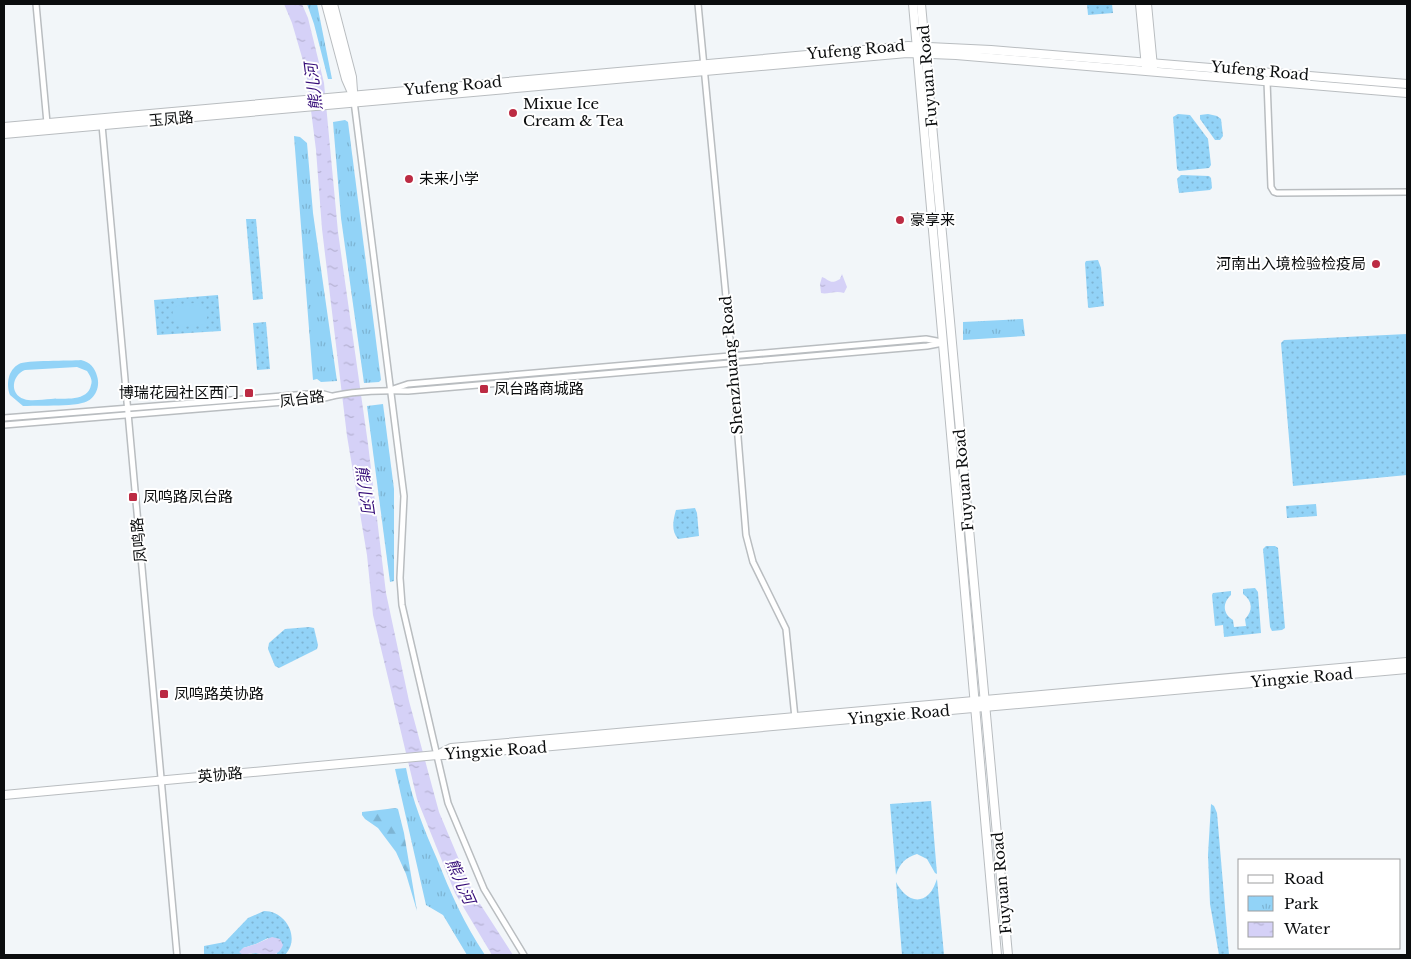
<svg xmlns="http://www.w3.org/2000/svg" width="1411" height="959" viewBox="0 0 1411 959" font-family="'Libre Baskerville','Noto Sans SC',serif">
	<defs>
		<pattern id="grass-dots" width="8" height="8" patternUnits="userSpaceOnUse" patternTransform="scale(1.25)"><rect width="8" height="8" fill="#92d3f7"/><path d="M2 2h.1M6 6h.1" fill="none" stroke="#7db4d3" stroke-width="1.8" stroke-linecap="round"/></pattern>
		<pattern id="forest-firs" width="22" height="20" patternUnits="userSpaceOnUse" patternTransform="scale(1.25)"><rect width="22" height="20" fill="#92d3f7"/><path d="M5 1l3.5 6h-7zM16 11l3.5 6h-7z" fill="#7db4d3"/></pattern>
		<pattern id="park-tufts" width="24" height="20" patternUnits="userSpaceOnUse" patternTransform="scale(1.25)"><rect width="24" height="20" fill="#92d3f7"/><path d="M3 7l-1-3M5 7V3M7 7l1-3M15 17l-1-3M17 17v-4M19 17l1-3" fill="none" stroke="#7db4d3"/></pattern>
		<pattern id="water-ripples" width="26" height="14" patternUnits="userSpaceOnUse" patternTransform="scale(1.25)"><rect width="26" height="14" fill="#d5d1f7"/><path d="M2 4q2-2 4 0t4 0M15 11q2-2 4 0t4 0" fill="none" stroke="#b6b2d3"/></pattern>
	</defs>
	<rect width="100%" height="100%" fill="#f2f6f9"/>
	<g fill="url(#grass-dots)">
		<polygon points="1087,4 1112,4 1113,13 1088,15"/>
		<polygon points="1178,114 1190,115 1208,139 1211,165 1209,168 1179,171 1177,169 1173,117"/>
		<polygon points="1208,114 1217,116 1221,119 1223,136 1220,140 1215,140 1200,119 1200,115"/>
		<polygon points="1181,175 1209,176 1211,178 1212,188 1210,190 1179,193 1177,179"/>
		<polygon points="246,219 256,219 263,299 253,300"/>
		<polygon points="1098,260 1101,268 1104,306 1089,308 1088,307 1085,263 1086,261"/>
		<polygon points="218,295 221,331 157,335 154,300"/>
		<polygon points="266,322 270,369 257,370 253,323"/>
		<polygon points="1407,334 1407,475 1293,486 1281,343 1284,340"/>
		<polygon points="1316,504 1317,516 1287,518 1286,506"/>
		<path d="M695 508 697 513 699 536 678 539C671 531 673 520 676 510Z"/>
		<polygon points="1266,546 1275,546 1278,548 1285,628 1282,630 1272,631 1270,627 1263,549"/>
		<path d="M1255 588 1258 592 1261 633 1224 637 1223 625 1215 626 1212 595 1213 593 1231 591V595C1222 603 1223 614 1233 620L1234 627 1246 626 1245 619C1253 611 1253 601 1243 594V589Z"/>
		<polygon points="309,627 314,628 318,645 317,649 279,668 275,666 268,649 269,643 285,629"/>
		<path d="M931 801 937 874 935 873 927 859 917 854C905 858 900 863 896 875L890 804Z"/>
		<polygon points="1211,804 1214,806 1217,813 1229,955 1219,955 1210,904 1208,855"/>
		<path d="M937 879 944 955H902L896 882C902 894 916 907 929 894 933 890 935 884 937 879Z"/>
		<path d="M264 911C286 911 301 938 285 955H274L277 954 268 938 256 944 243 948V955L256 953 264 955H204V946L225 942 248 918Z"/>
	</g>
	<polygon fill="url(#forest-firs)" points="396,808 398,809 404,833 417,911 406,874 396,852 378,828 365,819 362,815 362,812"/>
	<g fill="url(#park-tufts)">
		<polygon points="307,4 317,4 332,79 328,79 314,24"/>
		<polygon points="345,120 348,122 381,380 379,382 364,383 341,218 333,122"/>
		<polygon points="294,136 300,137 307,143 313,213 337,381 321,382 317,379 313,380"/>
		<polygon points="1023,319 1025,336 963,340 963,322"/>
		<polygon points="383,404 394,489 394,581 390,582 367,406"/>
		<path d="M406 768C412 800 424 829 437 859 450 892 465 925 485 955H467L443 915 426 905 395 769Z"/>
	</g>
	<g fill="#92d3f7" fill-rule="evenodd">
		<path d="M200 303C208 307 209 316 205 324L182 327 175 323C166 301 186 304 200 303Z"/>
		<path d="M81 360C90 362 95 368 97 376 101 388 94 401 82 403 67 407 40 405 23 406L10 395C6 384 8 370 19 364 25 360 71 361 81 360ZM77 367 87 371C90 376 93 380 91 385 88 402 64 398 51 399 43 399 32 402 24 399 9 394 12 375 25 370Z"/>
	</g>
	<g fill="url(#water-ripples)">
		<polygon points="284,4 302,4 308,18 324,83 338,232 368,444 386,593 409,701 439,812 473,893 513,955 492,955 455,893 417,799 373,615 367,555 347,436 322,229 316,150 306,71 292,23"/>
		<path d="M842 274 847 287 844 293C835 290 827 295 821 293L820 284 822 277C830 280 830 285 840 279Z"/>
		<path d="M272 937 280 939 283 945C278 959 266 954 255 953 251 953 247 954 243 955L239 952 243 948 256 944Z"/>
	</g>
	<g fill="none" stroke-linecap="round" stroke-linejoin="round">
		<defs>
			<g id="street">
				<polyline points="36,4 47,123"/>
				<polyline points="698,4 730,339 746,535 753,562 786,629 795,718"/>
				<polyline points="1267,81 1271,187 1274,192 1277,193 1407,192"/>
				<polyline points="354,101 404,496 400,578 402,605 448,803 484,889 524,955"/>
				<polyline points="102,125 177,955"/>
				<polyline points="393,389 408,384 926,339 942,342"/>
				<polyline points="4,418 320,393 331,396"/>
				<path d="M4 425 321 399C348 391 380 390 408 391L927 346 943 343"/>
			</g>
			<g id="secondary">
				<polyline points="326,4 346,79 353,95"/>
				<polyline points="333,4 352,77 353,91"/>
				<polyline points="913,4 997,955"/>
				<polyline points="921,4 1008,955"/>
				<polyline points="1140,4 1146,67"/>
				<polyline points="1147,4 1153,67"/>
				<polyline points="4,127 908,46 991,50 1407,84"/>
				<polyline points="4,134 907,53 956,55 1407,93"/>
				<polyline points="439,754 451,748 1407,662"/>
				<polyline points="4,795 437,755 452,755 1407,669"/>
			</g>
		</defs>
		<use href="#street" stroke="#b9bdc0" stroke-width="8"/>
		<use href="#secondary" stroke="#b9bdc0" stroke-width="10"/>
		<use href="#street" stroke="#fff" stroke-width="5"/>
		<use href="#secondary" stroke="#fff" stroke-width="8"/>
	</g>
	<g fill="#bc2b43" stroke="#fff" stroke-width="2">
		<circle cx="513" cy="113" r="5"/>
		<circle cx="409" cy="179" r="5"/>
		<circle cx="900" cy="220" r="5"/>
		<circle cx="1376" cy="264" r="5"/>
		<rect x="479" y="384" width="10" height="10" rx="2.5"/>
		<rect x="244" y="388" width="10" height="10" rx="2.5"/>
		<rect x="128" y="492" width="10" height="10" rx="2.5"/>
		<rect x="159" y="689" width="10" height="10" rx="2.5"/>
	</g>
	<g text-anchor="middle" stroke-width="4" stroke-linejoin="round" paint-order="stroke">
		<g font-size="15" fill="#0b0d0e" stroke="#fff">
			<text transform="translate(856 50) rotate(-5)" y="5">Yufeng Road</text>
			<text transform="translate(1260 71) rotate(5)" y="5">Yufeng Road</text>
			<text transform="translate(928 76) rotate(-95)" y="5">Fuyuan Road</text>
			<text transform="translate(453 86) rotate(-5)" y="5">Yufeng Road</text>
			<text transform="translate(171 119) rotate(-5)" y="5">玉凤路</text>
			<text transform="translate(732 365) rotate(-95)" y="5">Shenzhuang Road</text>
			<text transform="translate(302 399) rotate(-7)" y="5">凤台路</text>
			<text transform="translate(964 480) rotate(-95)" y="5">Fuyuan Road</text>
			<text transform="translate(139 540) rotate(-95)" y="5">凤鸣路</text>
			<text transform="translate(1302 678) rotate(-5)" y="5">Yingxie Road</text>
			<text transform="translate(899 715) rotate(-5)" y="5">Yingxie Road</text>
			<text transform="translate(496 751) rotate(-4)" y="5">Yingxie Road</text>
			<text transform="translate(220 775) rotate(-5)" y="5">英协路</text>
			<text transform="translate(1002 883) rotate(-95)" y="5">Fuyuan Road</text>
		</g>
		<g font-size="15" fill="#0b0d0e" stroke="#fff" text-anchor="start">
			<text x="523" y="109">Mixue Ice<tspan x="523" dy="17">Cream &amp; Tea</tspan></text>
			<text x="419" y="184">未来小学</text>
			<text x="910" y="225">豪享来</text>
			<text x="1366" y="269" text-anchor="end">河南出入境检验检疫局</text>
			<text x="494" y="394">凤台路商城路</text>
			<text x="239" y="398" text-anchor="end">博瑞花园社区西门</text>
			<text x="143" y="502">凤鸣路凤台路</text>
			<text x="174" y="699">凤鸣路英协路</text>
		</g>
		<g font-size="16" font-style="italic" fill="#360e79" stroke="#fff">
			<text transform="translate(313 87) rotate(-97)" y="6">熊儿河</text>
			<text transform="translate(365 489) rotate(82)" y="6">熊儿河</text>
			<text transform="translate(461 881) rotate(66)" y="6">熊儿河</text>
		</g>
	</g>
	<rect width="1411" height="959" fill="none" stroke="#0b0d0e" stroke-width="10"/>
	<rect x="1238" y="859" width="162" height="90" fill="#ffffff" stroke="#9d9e9f"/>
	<rect x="1248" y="875" width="25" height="8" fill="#ffffff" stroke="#9d9e9f"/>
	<text x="1284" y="884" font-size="15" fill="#0b0d0e">Road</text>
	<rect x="1248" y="896" width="25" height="15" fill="url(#park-tufts)" stroke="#9d9e9f"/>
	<text x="1284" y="909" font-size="15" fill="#0b0d0e">Park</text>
	<rect x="1248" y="922" width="25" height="15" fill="url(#water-ripples)" stroke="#9d9e9f"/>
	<text x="1284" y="934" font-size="15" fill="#0b0d0e">Water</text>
</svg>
